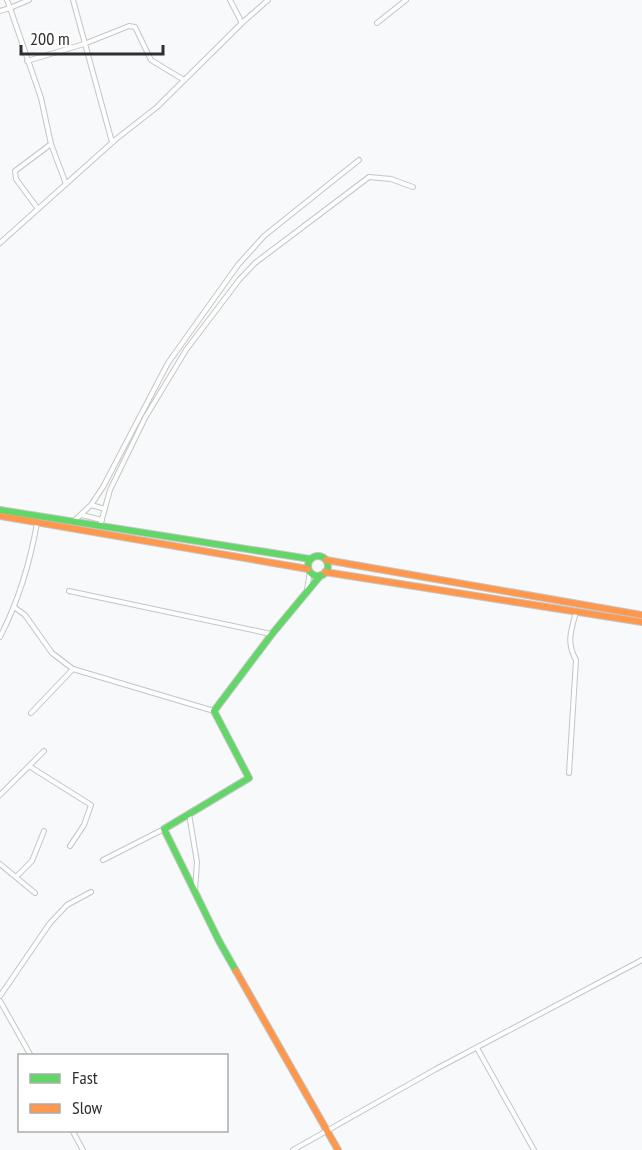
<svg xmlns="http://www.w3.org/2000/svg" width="642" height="1150" viewBox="0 0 642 1150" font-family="'PT Sans Narrow',sans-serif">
	<rect width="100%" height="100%" fill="#f8f9fa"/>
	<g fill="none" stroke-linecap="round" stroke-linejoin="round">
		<defs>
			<g id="street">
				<polyline points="7,0 10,8 29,0"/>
				<polyline points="73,0 112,142"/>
				<polyline points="230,0 242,23"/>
				<polyline points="0,11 10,8 41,98 51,144 66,184"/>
				<polyline points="377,23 406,0"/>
				<polyline points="27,61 84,44 129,26 135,27 151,60 184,80"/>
				<polyline points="38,209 16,179 15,171 51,144"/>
				<polyline points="0,243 115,140 157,107 242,23 268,0"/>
				<polyline points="91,505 105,509"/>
				<polyline points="82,515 102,520"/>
				<polyline points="73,522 91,505 103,487 168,363 238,265 264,236 359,160"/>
				<polyline points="100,526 110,490 145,418 186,350 239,280 255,263 369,177 391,179 413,187"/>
				<polyline points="307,589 310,572"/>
				<polyline points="69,591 271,634"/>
				<polyline points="14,607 25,615 52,653 73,669 214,711"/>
				<path d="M0 637C19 600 30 563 37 523"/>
				<polyline points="31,713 73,669"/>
				<polyline points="29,766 91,805 84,825 70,846"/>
				<path d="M569 773 576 660C566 642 571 631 576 612"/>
				<polyline points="0,795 44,751"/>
				<polyline points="189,814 197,862 195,891"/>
				<polyline points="103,860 164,829"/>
				<polyline points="0,864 35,893"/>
				<polyline points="16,877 32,861 44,831"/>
				<polyline points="0,996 50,923 67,905 91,892"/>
				<polyline points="0,1001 31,1056"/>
				<polyline points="477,1048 534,1150"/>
				<polyline points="72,1130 83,1150"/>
				<polyline points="293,1150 436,1069 642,960"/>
			</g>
			<g id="fast">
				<polyline points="0,510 310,559"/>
				<circle cx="318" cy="566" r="10"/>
				<polyline points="236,971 219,941 164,829 249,778 214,711 272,634 321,575"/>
			</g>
			<g id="slow">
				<polyline points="0,516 308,569"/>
				<polyline points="326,560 642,615"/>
				<polyline points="325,572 642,622"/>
				<polyline points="236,971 338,1150"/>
			</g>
		</defs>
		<use href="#street" stroke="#c4c5c6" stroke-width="6"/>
		<use href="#fast" stroke="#c4c5c6" stroke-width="8"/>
		<use href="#slow" stroke="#c4c5c6" stroke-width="8"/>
		<use href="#street" stroke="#fefefe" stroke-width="4"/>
		<use href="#fast" stroke="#63d668" stroke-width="6"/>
		<use href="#slow" stroke="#ff974d" stroke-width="6"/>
	</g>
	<rect x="18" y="1054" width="210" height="78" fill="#ffffff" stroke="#abacac" stroke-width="1.5"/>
	<rect x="30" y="1074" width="30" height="9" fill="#63d668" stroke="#abacac" stroke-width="1.5"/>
	<text x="72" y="1084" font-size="18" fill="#2e2f30">Fast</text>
	<rect x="30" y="1104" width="30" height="9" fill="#ff974d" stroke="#abacac" stroke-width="1.5"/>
	<text x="72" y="1114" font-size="18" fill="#2e2f30">Slow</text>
	<path d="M21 45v9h142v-9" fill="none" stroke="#2e2f30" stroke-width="3"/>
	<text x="30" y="45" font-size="18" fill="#2e2f30" stroke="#ffffff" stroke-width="4.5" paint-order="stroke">200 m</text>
</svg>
